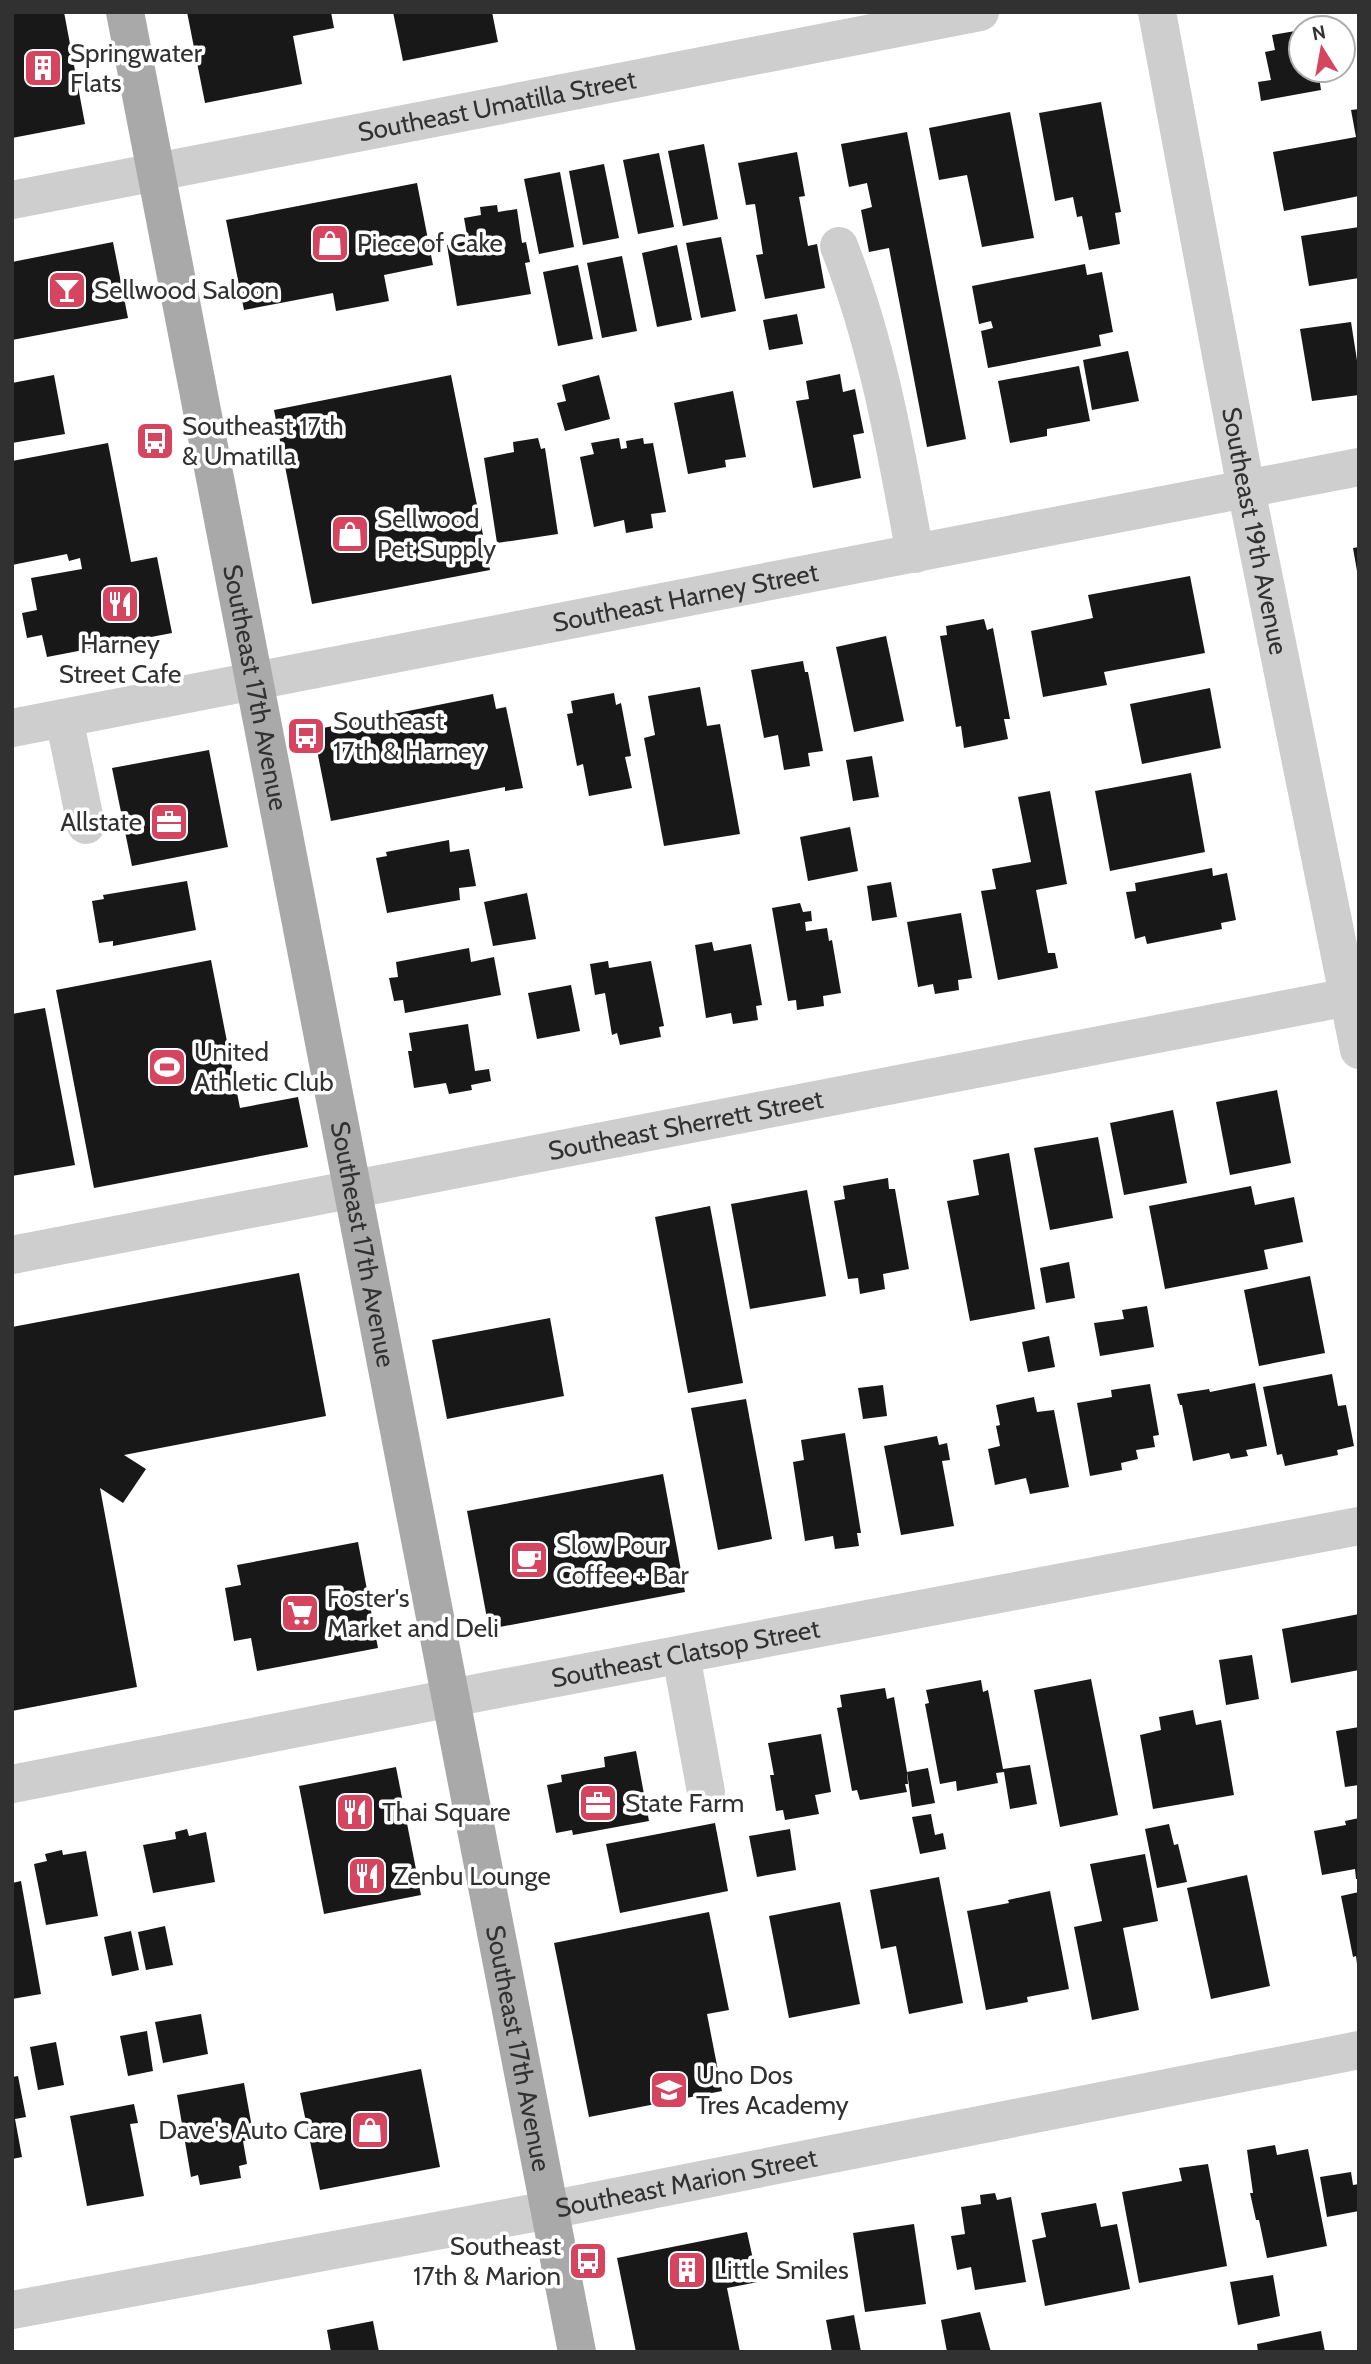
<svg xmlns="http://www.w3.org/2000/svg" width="1371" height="2364" viewBox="0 0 1371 2364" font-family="Cabin,sans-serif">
	<rect width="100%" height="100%" fill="#fff"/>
	<g fill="#181818">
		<polygon points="12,12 64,12 85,124 12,138"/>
		<polygon points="187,12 331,12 334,28 293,36 302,84 205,103"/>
		<polygon points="393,12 492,12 498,42 403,61"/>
		<polygon points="1301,30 1301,70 1318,70 1321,90 1261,101 1258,82 1271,80 1265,52 1275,50 1272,35"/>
		<polygon points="1101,102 1121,212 1115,213 1120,244 1089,250 1082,216 1077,217 1073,197 1055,201 1039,113"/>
		<polygon points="1359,109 1359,196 1284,211 1273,152 1356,137 1351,110"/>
		<polygon points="1010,112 1034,238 982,247 967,175 939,180 929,128"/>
		<polygon points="907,132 966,439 927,447 889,248 869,252 861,210 872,207 867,183 849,187 841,144"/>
		<polygon points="704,144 718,219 683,226 668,151"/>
		<polygon points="797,152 805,196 799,197 808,246 817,244 825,288 765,299 756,255 763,254 755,204 746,205 738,163"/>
		<polygon points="659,153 674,227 638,234 623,160"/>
		<polygon points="604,164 619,238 583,245 569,171"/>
		<polygon points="560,172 574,247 539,254 524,179"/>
		<polygon points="417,183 433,265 384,275 389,301 336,311 333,293 244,310 226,220"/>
		<polygon points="497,205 498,212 517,209 522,243 526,242 530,262 525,263 531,294 457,306 447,245 468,241 464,218 481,215 480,207"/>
		<polygon points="1359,227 1359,278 1309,286 1301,236"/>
		<polygon points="721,237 736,311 701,318 686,243"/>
		<polygon points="113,242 128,318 12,340 12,262"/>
		<polygon points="677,245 692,320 657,327 642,253"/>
		<polygon points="622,256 637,331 602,338 587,263"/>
		<polygon points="1085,264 1087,275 1102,272 1113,332 1099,335 1101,346 988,368 981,331 993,328 991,321 979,324 972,286"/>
		<polygon points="578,265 593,339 558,346 543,272"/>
		<polygon points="797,314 803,344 769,350 763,320"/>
		<polygon points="1351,322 1359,373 1359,395 1312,401 1300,329"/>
		<polygon points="1128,351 1139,401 1092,410 1083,360"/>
		<polygon points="1079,366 1090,421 1047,429 1047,436 1010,443 998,381"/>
		<polygon points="840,374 843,392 855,389 864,433 853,435 861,478 813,488 796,401 809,399 806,381"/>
		<polygon points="54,375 65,434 12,443 12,383"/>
		<polygon points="451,375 490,570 312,604 274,410"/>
		<polygon points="599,375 610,419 565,431 557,403 566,401 562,385"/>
		<polygon points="733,391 746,457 725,460 726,467 688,474 674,403"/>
		<polygon points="538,438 541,449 545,448 558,534 497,543 484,458 514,452 513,442"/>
		<polygon points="619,438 621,449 627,448 626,441 643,438 644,444 653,443 666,512 651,514 653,528 626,533 624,520 594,527 580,457 594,454 591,443"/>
		<polygon points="108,443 131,562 157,557 172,633 47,657 42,635 27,638 22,613 37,610 31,578 82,569 80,558 69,561 67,554 12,565 12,461"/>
		<polygon points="1359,547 1359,571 1357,571 1353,548"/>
		<polygon points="1190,576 1205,653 1104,672 1107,685 1043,697 1031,631 1093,618 1088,595"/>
		<polygon points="984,619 987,630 993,628 1010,719 1004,719 1008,739 964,748 961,726 956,727 940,636 947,635 946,626"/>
		<polygon points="886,636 904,721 854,732 836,647"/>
		<polygon points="803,661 805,672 808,672 823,751 808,753 810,766 784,770 778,735 764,738 751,670"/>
		<polygon points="700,687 707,726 720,724 740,834 664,846 644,738 655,735 648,696"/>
		<polygon points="1210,688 1221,748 1142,764 1130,704"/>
		<polygon points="614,693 616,705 621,703 631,756 625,757 632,788 589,796 583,764 577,766 567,714 573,713 571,701"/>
		<polygon points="493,694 496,709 506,707 523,788 505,791 505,787 331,821 313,730"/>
		<polygon points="209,750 228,847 132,866 112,768"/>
		<polygon points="872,756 879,797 853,801 846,760"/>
		<polygon points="1191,773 1205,852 1110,871 1095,791"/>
		<polygon points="1050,791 1067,884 1036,890 1048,953 1055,953 1058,968 998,980 981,891 996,889 992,869 1031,862 1018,797"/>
		<polygon points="850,827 858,871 808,881 800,837"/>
		<polygon points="449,840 450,852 469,849 476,886 459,888 460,900 387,913 376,858 387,856 386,852"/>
		<polygon points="1212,868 1213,876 1227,873 1236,920 1221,923 1222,929 1147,944 1145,936 1135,939 1126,892 1136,891 1135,883"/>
		<polygon points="187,881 196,930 113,946 113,941 99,943 92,901 104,899 103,895"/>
		<polygon points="891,882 897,917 872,921 867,886"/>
		<polygon points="527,893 536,939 493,946 484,902"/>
		<polygon points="800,903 803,912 811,911 812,921 805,922 806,931 827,928 829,941 832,940 841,993 823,996 824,1006 797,1010 796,1000 788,1001 772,908"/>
		<polygon points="961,913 972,978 958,980 959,990 935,994 933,984 918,987 907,922"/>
		<polygon points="712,942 714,951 751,944 762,1005 756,1006 758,1020 733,1024 731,1013 706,1018 695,945"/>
		<polygon points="469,948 471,962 494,957 501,995 405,1013 403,1000 394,1001 389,978 398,977 396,962"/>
		<polygon points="211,960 240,1108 298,1097 308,1147 94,1188 56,990"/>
		<polygon points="608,961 609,968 651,961 664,1026 659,1027 661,1037 620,1045 617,1033 612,1035 605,993 595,995 590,964"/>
		<polygon points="571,985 580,1031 537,1039 528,993"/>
		<polygon points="45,1008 75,1165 12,1176 12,1014"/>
		<polygon points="468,1024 475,1071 489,1069 491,1081 471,1085 472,1090 449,1094 446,1083 414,1088 408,1051 412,1051 409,1033"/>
		<polygon points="1277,1090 1291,1163 1230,1175 1216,1102"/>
		<polygon points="1173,1110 1187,1183 1124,1195 1110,1123"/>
		<polygon points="1098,1137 1113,1218 1050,1230 1034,1148"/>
		<polygon points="1009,1153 1035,1309 970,1321 947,1201 979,1195 973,1160"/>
		<polygon points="888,1178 889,1189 895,1189 909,1269 883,1274 885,1289 860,1294 858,1278 848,1279 834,1201 845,1199 843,1186"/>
		<polygon points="1251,1186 1255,1205 1294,1197 1303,1242 1264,1250 1268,1269 1165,1289 1149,1206"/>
		<polygon points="807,1190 826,1296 750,1309 731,1204"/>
		<polygon points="710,1206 743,1383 688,1393 655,1217"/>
		<polygon points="1069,1262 1075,1298 1046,1303 1040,1268"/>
		<polygon points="299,1273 326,1416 124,1455 146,1469 123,1503 100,1488 137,1687 12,1711 12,1327"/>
		<polygon points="1310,1276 1325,1353 1259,1366 1244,1290"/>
		<polygon points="1147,1306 1154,1347 1100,1356 1094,1323 1124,1319 1122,1310"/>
		<polygon points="550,1318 564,1396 447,1419 432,1340"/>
		<polygon points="1049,1336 1055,1367 1028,1372 1022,1342"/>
		<polygon points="1332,1374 1338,1406 1346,1405 1354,1446 1337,1450 1338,1455 1285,1466 1282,1454 1277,1455 1263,1387"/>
		<polygon points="1255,1383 1267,1446 1246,1450 1248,1456 1231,1459 1229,1453 1193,1461 1182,1405 1180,1405 1177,1394 1209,1389 1210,1392"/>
		<polygon points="1150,1384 1159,1435 1153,1436 1155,1447 1136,1450 1138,1459 1121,1463 1122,1470 1090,1476 1077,1403 1112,1397 1111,1390"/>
		<polygon points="883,1385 887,1416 863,1419 858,1388"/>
		<polygon points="1034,1397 1037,1412 1054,1410 1069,1487 1030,1494 1026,1478 995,1485 988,1449 1000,1446 996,1426 1000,1425 996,1405"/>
		<polygon points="746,1399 772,1539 718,1550 691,1408"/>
		<polygon points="845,1433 861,1533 857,1533 859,1546 835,1549 833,1536 805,1541 793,1462 804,1460 801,1440"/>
		<polygon points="937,1436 939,1445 947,1443 950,1460 942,1461 954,1526 901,1535 884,1446"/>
		<polygon points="663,1474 685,1592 489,1629 467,1511"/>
		<polygon points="358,1542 378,1648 257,1671 251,1638 234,1641 225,1588 241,1585 237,1565"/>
		<polygon points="1359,1614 1359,1670 1291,1683 1282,1629"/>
		<polygon points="1252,1655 1259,1699 1226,1705 1219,1660"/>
		<polygon points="1091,1679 1118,1815 1060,1827 1034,1690"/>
		<polygon points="981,1680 983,1692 988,1690 1003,1769 1030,1765 1037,1804 1010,1809 1004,1772 996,1773 998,1783 957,1791 956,1781 940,1784 925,1704 929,1703 926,1690"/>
		<polygon points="885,1688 887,1699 894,1697 907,1772 908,1784 905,1784 907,1792 860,1800 857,1790 852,1791 837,1708 842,1707 840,1695"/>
		<polygon points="1193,1710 1196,1725 1221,1720 1234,1795 1153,1809 1140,1735 1161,1730 1159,1717"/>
		<polygon points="1359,1727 1359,1785 1345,1787 1336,1731"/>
		<polygon points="821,1734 831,1792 815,1795 819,1814 785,1820 783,1810 776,1811 770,1775 774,1775 768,1743"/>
		<polygon points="636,1751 649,1821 573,1835 572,1830 556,1833 547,1785 562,1782 561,1775 605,1767 604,1757"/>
		<polygon points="396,1767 421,1895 324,1914 299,1786"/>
		<polygon points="928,1768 935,1803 912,1807 907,1772"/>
		<polygon points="931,1814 935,1835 943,1833 946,1849 920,1854 912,1817"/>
		<polygon points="1359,1818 1359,1879 1356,1879 1355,1869 1322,1875 1314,1831 1346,1825 1345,1821"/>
		<polygon points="715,1823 728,1891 620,1913 606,1844"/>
		<polygon points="1169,1824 1174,1845 1178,1844 1187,1882 1157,1888 1145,1829"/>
		<polygon points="187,1829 189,1836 206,1832 215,1882 153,1893 143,1845 176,1839 175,1832"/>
		<polygon points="790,1829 796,1870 757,1877 749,1836"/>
		<polygon points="62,1850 63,1855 86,1851 98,1916 46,1925 34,1864 47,1861 45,1854"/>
		<polygon points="1145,1854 1158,1921 1123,1928 1139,2010 1092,2020 1074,1927 1102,1921 1090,1864"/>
		<polygon points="1247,1875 1270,1986 1211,1999 1187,1888"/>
		<polygon points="939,1877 963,2003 909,2014 896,1946 881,1949 870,1890"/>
		<polygon points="21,1881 41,1994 12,1999 12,1883"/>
		<polygon points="1050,1891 1069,1989 1027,1997 1028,2002 986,2010 967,1911 1009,1903 1008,1900"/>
		<polygon points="1359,1892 1359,1964 1357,1964 1356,1956 1353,1957 1341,1896"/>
		<polygon points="840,1902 860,2004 789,2018 769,1916"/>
		<polygon points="709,1912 729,2010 707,2014 722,2091 589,2117 554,1943"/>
		<polygon points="165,1926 173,1965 146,1970 138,1932"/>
		<polygon points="131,1931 139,1970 112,1976 104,1937"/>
		<polygon points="201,2014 208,2054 163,2063 155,2022"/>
		<polygon points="147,2031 153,2071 128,2076 120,2036"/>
		<polygon points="56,2042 64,2085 38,2090 30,2047"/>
		<polygon points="421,2069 440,2167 320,2190 300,2093"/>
		<polygon points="18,2076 26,2117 15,2119 22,2157 12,2159 12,2077"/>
		<polygon points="244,2083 254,2139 243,2141 247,2164 239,2166 241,2178 200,2185 198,2175 191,2177 177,2095"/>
		<polygon points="134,2104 138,2123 130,2124 144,2196 87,2206 70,2116"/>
		<polygon points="1275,2145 1277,2155 1308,2149 1327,2246 1267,2258 1259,2220 1256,2220 1250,2193 1253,2193 1247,2150"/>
		<polygon points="1208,2164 1227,2266 1139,2283 1122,2192 1182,2181 1179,2168"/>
		<polygon points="1351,2172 1353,2185 1359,2184 1359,2211 1327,2217 1320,2177"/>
		<polygon points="995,2193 997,2200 1011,2197 1026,2282 975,2290 971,2267 957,2270 951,2236 965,2234 961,2207 981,2204 980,2195"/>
		<polygon points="1096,2203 1101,2227 1117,2224 1130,2289 1045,2306 1032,2240 1046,2237 1041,2213"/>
		<polygon points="914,2224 926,2304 865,2312 853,2233"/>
		<polygon points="747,2232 758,2282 727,2288 740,2352 636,2352 617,2258"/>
		<polygon points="1273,2275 1280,2316 1238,2325 1230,2282"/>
		<polygon points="980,2312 991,2352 947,2352 941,2320"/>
		<polygon points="854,2315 861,2352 832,2352 826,2320"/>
		<polygon points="373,2321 379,2352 331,2352 327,2330"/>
		<polygon points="1321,2331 1325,2352 1258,2352 1257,2344"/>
	</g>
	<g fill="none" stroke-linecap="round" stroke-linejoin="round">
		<g stroke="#cecece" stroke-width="38">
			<path id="s1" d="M1157 12 1246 489 1359 1050"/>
			<path id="s2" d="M12 200 980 12"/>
			<path d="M839 246C878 345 896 450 915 554"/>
			<polyline points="64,718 86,825"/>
			<path id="s3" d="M12 728 1359 467"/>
			<path id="s4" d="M12 1255 1359 995"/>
			<polyline points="681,1655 706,1792"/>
			<path id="s5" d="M12 1784 508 1687 1359 1526"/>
			<path id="s6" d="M12 2310 549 2210 1359 2050"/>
		</g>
		<path stroke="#a9a9a9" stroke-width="38" id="s7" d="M125 12 577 2352"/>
	</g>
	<defs>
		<symbol id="building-square" viewBox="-11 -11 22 22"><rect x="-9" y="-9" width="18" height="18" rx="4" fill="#d54560" stroke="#fff"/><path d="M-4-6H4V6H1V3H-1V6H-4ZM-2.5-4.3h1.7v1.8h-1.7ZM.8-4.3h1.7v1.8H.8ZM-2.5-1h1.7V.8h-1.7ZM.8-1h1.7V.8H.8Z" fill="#fff"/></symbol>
		<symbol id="shop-square" viewBox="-11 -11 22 22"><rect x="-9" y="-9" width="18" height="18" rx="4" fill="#d54560" stroke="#fff"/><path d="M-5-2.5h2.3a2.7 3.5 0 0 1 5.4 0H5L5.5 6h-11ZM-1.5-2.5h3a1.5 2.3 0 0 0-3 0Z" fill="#fff"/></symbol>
		<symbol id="bar-square" viewBox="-11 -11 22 22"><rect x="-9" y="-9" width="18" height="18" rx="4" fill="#d54560" stroke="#fff"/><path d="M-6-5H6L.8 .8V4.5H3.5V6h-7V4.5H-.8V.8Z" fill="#fff"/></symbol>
		<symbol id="bus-square" viewBox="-11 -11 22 22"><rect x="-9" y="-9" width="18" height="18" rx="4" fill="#d54560" stroke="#fff"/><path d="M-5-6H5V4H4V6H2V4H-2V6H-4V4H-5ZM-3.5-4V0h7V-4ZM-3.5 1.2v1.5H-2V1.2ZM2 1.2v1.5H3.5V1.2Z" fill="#fff"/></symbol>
		<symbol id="restaurant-square" viewBox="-11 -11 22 22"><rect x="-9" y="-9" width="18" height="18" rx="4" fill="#d54560" stroke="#fff"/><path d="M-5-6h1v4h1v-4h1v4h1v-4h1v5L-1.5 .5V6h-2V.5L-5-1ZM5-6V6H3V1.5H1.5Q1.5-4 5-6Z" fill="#fff"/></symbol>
		<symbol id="office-square" viewBox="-11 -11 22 22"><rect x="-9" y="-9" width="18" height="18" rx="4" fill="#d54560" stroke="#fff"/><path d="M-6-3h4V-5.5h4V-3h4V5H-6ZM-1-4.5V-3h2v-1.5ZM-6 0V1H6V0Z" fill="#fff"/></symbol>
		<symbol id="stadium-square" viewBox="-11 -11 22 22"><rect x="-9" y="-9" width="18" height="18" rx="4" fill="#d54560" stroke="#fff"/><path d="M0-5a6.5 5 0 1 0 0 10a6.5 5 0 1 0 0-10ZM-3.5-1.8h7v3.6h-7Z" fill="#fff"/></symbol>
		<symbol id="cafe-square" viewBox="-11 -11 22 22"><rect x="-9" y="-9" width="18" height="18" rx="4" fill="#d54560" stroke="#fff"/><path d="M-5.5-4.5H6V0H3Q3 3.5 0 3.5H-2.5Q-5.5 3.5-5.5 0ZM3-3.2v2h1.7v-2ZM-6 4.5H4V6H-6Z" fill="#fff"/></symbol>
		<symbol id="supermarket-square" viewBox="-11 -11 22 22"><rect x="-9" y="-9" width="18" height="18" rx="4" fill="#d54560" stroke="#fff"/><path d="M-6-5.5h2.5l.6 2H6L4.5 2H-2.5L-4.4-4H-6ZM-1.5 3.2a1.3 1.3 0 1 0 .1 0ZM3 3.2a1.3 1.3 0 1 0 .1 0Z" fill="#fff"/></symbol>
		<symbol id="school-square" viewBox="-11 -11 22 22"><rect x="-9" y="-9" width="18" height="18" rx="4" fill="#d54560" stroke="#fff"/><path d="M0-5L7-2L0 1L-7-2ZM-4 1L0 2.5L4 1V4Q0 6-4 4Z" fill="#fff"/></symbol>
	</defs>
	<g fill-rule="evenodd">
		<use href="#building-square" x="21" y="46" width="44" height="44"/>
		<use href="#shop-square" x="308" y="221" width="44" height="44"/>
		<use href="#bar-square" x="45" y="268" width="44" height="44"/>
		<use href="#bus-square" x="133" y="419" width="44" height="44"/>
		<use href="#shop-square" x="328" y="512" width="44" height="44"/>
		<use href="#restaurant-square" x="98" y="582" width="44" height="44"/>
		<use href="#bus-square" x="284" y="714" width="44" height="44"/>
		<use href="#office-square" x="147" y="800" width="44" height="44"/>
		<use href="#stadium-square" x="145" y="1045" width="44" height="44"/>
		<use href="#cafe-square" x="507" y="1538" width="44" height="44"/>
		<use href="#supermarket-square" x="278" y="1591" width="44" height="44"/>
		<use href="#office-square" x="576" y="1781" width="44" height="44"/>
		<use href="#restaurant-square" x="333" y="1790" width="44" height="44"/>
		<use href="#restaurant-square" x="345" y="1854" width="44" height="44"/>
		<use href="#school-square" x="647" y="2068" width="44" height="44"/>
		<use href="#shop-square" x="348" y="2108" width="44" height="44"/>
		<use href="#bus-square" x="566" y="2239" width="44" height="44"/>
		<use href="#building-square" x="665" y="2248" width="44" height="44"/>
	</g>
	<g text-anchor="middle" stroke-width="7" stroke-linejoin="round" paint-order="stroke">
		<g font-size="26" fill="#313131" stroke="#fff" text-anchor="start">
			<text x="70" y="62">Springwater<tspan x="70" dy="30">Flats</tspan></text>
			<text x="357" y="252">Piece of Cake</text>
			<text x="94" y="299">Sellwood Saloon</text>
			<text x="182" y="435">Southeast 17th<tspan x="182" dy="30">&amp; Umatilla</tspan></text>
			<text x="377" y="528">Sellwood<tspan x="377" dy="30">Pet Supply</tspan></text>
			<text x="120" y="653" text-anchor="middle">Harney<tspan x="120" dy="30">Street Cafe</tspan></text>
			<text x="333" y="730">Southeast<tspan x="333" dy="30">17th &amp; Harney</tspan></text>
			<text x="142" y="831" text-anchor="end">Allstate</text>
			<text x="194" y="1061">United<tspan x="194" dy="30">Athletic Club</tspan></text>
			<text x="556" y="1554">Slow Pour<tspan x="556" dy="30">Coffee + Bar</tspan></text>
			<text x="327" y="1607">Foster's<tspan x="327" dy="30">Market and Deli</tspan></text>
			<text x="625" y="1812">State Farm</text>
			<text x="382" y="1821">Thai Square</text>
			<text x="394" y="1885">Zenbu Lounge</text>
			<text x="696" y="2084">Uno Dos<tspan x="696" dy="30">Tres Academy</tspan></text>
			<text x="343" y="2139" text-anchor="end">Dave's Auto Care</text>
			<text x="561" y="2255" text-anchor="end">Southeast<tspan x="561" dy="30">17th &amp; Marion</tspan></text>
			<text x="714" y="2279">Little Smiles</text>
		</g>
		<g font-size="26" fill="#313131" stroke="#fff">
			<text dy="9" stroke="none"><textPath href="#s2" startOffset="494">Southeast Umatilla Street</textPath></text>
			<text dy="9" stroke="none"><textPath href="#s1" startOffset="528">Southeast 19th Avenue</textPath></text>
			<text dy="9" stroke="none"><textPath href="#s3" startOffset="686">Southeast Harney Street</textPath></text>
			<text dy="9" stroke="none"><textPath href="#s7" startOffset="688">Southeast 17th Avenue</textPath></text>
			<text dy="9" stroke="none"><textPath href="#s4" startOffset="686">Southeast Sherrett Street</textPath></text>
			<text dy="9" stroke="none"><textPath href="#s7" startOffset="1255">Southeast 17th Avenue</textPath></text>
			<text dy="9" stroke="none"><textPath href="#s5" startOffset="686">Southeast Clatsop Street</textPath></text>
			<text dy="9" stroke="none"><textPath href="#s7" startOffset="2074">Southeast 17th Avenue</textPath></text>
			<text dy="9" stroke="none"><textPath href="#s6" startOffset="686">Southeast Marion Street</textPath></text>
		</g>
	</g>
	<rect width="1371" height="2364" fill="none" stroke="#313131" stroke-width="28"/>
	<g transform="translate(1322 49) rotate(349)"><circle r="33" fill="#ffffff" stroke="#adadad" stroke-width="2"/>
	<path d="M0-5L12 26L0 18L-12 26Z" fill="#d54560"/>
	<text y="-10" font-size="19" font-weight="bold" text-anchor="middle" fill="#313131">N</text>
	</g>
</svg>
